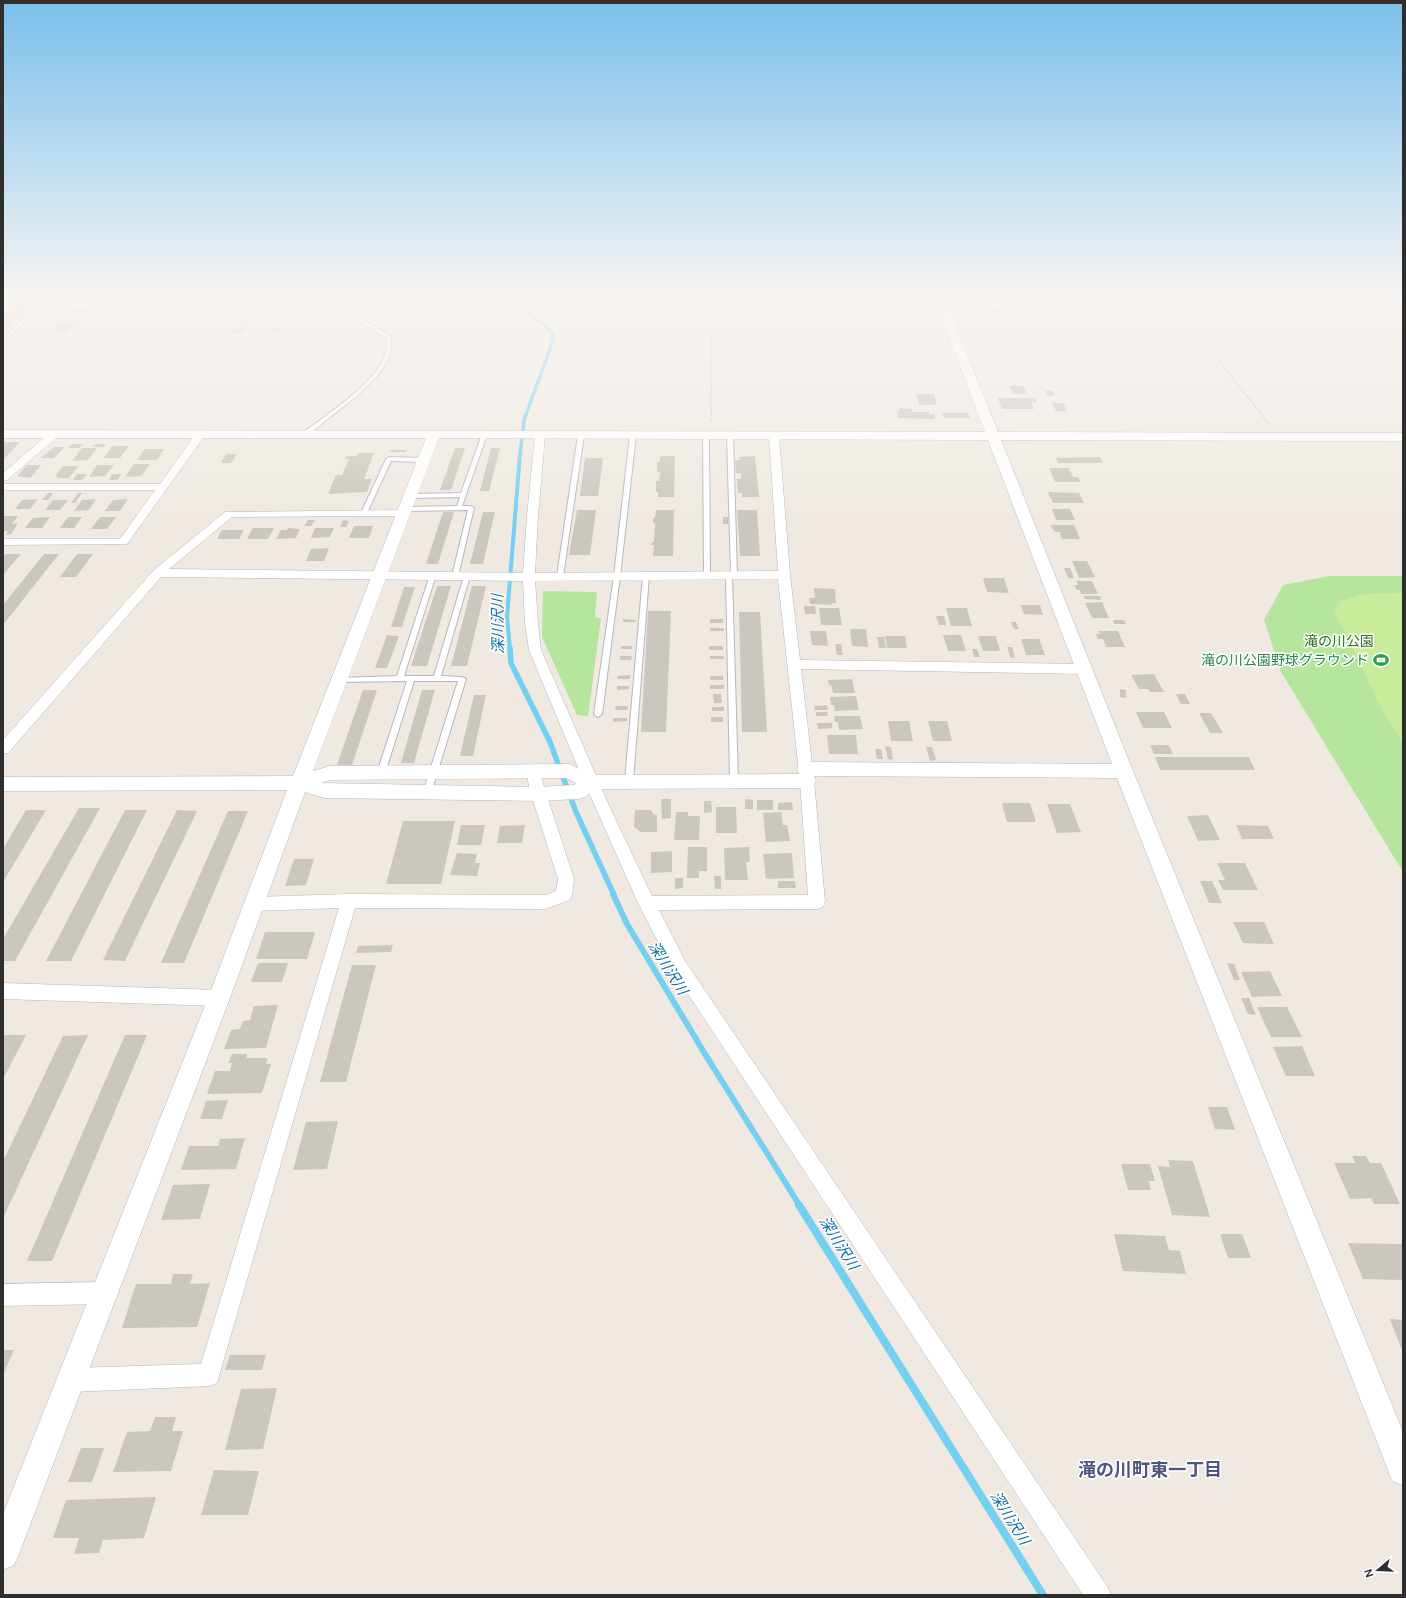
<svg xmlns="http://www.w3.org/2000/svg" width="1406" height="1598" viewBox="0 0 1406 1598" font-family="'DM Sans','Noto Sans JP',sans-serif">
	<rect width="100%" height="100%" fill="#efe9e1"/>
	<g fill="#b6e59e">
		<polygon points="1329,576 1403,576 1403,872 1281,672 1264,620 1283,585"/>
		<polygon points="543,591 597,592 595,617 601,618 588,716 577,715 542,637"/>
	</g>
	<polygon fill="#c9ec9a" points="1403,593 1403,743 1382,710 1334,610 1341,601 1364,594"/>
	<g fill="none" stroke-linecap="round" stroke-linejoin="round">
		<polyline stroke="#75cff0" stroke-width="3.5" points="513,300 550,330 553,336 551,346 524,420 520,455"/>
		<polyline stroke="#75cff0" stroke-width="4" points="510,649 507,617 520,454"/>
		<polyline stroke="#75cff0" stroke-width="5.5" points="510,648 511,663 550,742 576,812 614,895"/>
		<polyline stroke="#75cff0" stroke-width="6" points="613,894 627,924 705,1054 800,1206"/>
		<polyline stroke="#75cff0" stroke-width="8" points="799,1205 1043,1595"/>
	</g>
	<g fill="#cbc7bf">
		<polygon points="243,300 276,300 290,306 274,312"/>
		<polygon points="962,300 983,300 985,304 963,304"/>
		<polygon points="995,300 1014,300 1016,303 997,303"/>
		<polygon points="970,307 980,308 983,315 973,315"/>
		<polygon points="988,307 1001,308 1003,312 990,312"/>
		<polygon points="74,308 90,308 85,313 69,314"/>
		<polygon points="96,315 93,319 82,319 85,316"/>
		<polygon points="59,322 76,322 66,332 52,332 57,327 54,327"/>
		<polygon points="236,327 247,327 242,334 231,333"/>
		<polygon points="274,328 281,328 277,333 270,333"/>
		<polygon points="1009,386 1023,386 1028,394 1013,394"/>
		<polygon points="1045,391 1052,391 1055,396 1048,396"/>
		<polygon points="916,394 934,394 937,405 919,405"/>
		<polygon points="998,398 1035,398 1037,402 1031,402 1034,409 1002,409"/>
		<polygon points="1052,403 1063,403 1067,411 1056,411"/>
		<polygon points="899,408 912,409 912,412 929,412 929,414 934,414 935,419 898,418 897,411 900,411"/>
		<polygon points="942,413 968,413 970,418 944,418"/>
		<polygon points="4,442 20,442 3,460 3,443"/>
		<polygon points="72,444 83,444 79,448 68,448"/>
		<polygon points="95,444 106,444 103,447 92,447"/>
		<polygon points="112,446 129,446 120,458 104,458"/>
		<polygon points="54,447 65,447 54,458 41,458"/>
		<polygon points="82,448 97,448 88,460 72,461"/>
		<polygon points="455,448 465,448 451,490 440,490"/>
		<polygon points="491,448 500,448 489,491 480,491"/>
		<polygon points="145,449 164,449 157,460 137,460"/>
		<polygon points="390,450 407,450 406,452 389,452"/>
		<polygon points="358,453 374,453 364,479 372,479 367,492 328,494 336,475 342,475 349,459 345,459 346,456 357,456"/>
		<polygon points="226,454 237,454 231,463 221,463"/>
		<polygon points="660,456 675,456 674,497 658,497 658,492 656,492 656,481 659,481 660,472 657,472 657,462 660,462"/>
		<polygon points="755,456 759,497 742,497 742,493 738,493 737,479 741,479 741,473 736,473 735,460 740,460 739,457"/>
		<polygon points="1100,457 1103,463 1058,463 1056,458"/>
		<polygon points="585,458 603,458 598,496 580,496"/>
		<polygon points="134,464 150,464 141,476 125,477"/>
		<polygon points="27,465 41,465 30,478 17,476"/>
		<polygon points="97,465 114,465 105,476 89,477"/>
		<polygon points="63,466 78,466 69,478 56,478 58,476 55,476"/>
		<polygon points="1049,468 1069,468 1073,477 1078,477 1081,482 1055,482"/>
		<polygon points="77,474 87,474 82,480 73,480"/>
		<polygon points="112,474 121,474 118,480 109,480"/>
		<polygon points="1048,492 1079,493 1084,503 1053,503"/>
		<polygon points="48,493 53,493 48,500 42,500"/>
		<polygon points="78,493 82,493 75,503 71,503"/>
		<polygon points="38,499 30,509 15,509 22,500"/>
		<polygon points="96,499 89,510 74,511 82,500"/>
		<polygon points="128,499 120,511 105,511 113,500"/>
		<polygon points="53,500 68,500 60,510 45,510"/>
		<polygon points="1052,509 1070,509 1075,520 1056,520"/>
		<polygon points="577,510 596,510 590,555 569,555"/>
		<polygon points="656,510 674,510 673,556 653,556 654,545 651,545 652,542 654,542 655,523 653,523 653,518 655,518"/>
		<polygon points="737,510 757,510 760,556 740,556"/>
		<polygon points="443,512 454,512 438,564 426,564"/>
		<polygon points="483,512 495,512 483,564 470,564"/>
		<polygon points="3,516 18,516 12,524 18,523 11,534 6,535 8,531 3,531"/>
		<polygon points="50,517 42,528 25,528 33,518"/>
		<polygon points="68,517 82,517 74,528 60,528"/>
		<polygon points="100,517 116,517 107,529 91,529"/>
		<rect x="723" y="517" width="5" height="7"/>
		<polygon points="308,520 315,520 311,526 304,526"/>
		<polygon points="343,520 349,521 346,527 340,527"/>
		<polygon points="1050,525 1074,525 1080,539 1062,539 1060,532 1055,532"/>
		<polygon points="354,526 373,526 369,538 349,538"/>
		<polygon points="253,528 274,528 268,539 247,539"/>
		<polygon points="288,528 300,529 296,538 276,539 281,530 287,530"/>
		<polygon points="315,528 334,528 330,537 311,538"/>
		<polygon points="222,530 244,530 239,539 217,539"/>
		<polygon points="329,548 324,561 306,561 311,549"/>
		<polygon points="6,554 21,554 3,575 3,557"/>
		<polygon points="44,554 59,554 3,625 3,605"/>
		<polygon points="77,554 93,554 76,577 60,577"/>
		<polygon points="1072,561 1087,561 1095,577 1079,578"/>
		<polygon points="1064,568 1070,568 1074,578 1068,578"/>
		<polygon points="983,578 1004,578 1009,593 987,592"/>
		<polygon points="1076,581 1092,581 1098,594 1081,594 1080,590 1077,590 1074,585 1078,585"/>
		<polygon points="437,586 451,586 427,666 411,666"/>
		<polygon points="472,586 486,586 467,666 451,666"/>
		<polygon points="404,587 415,587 402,627 391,627"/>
		<polygon points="814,588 835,589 836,603 832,603 832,605 810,604 809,598 815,598"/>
		<polygon points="1084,596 1100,596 1101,600 1085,599"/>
		<polygon points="1102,602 1109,618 1092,618 1085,603"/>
		<polygon points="1021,605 1040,605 1043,615 1024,614"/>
		<polygon points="804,606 815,606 816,614 805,614"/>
		<polygon points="819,608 839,608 842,625 821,625"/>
		<polygon points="946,608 967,608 972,626 951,626"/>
		<polygon points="648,611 671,611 666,732 641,732"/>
		<polygon points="739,612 760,612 767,732 742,732"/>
		<polygon points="936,616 944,616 946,625 939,625"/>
		<polygon points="623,619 636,620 635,622 623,622"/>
		<rect x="710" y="619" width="13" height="4"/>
		<polygon points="1113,620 1124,620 1126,624 1114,624"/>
		<polygon points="1011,622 1016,622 1019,629 1014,629"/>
		<rect x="710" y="628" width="14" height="3"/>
		<polygon points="850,629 866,629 868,647 852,646"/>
		<polygon points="810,631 826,631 828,646 812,645"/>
		<polygon points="1098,631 1118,631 1125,647 1106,647 1103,639 1098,639 1096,634 1100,634"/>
		<polygon points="387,635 399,636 387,668 375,668"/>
		<polygon points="943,635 961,635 966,651 948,651"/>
		<polygon points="885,636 905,636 907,648 887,648"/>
		<polygon points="978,636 996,636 1000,651 983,651"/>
		<polygon points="877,637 884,637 886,648 879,648"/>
		<polygon points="1021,639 1039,639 1045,655 1026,655"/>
		<polygon points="835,644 841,644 843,655 837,655"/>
		<rect x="621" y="646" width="11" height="3"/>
		<rect x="709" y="646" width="14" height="4"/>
		<polygon points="1007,647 1012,647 1015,658 1010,657"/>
		<polygon points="972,649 977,649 980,657 974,657"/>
		<polygon points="620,656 632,656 631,660 620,660"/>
		<rect x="710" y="656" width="14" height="3"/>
		<polygon points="1154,674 1164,692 1150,692 1148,689 1139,689 1131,675"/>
		<polygon points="630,675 630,679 617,679 618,676"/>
		<polygon points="710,676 723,676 723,680 711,680"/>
		<polygon points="852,679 855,693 833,693 831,685 829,685 828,680"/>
		<rect x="710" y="685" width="14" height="4"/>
		<polygon points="617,686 629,686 629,689 617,690"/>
		<polygon points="1120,689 1126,690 1126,698 1120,697"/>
		<polygon points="363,690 377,690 352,765 337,765"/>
		<polygon points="422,690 435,690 414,763 401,763"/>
		<polygon points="713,694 721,694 722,703 714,703"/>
		<polygon points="1176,694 1185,694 1190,704 1181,704"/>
		<polygon points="474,695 486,695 473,756 460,756"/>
		<polygon points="856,696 859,710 835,711 834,705 831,705 830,697"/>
		<polygon points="827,705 828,710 815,710 814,706"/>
		<polygon points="616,706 628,706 627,710 615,710"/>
		<rect x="712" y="707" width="12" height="4"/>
		<polygon points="816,712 827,712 828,716 816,716"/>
		<polygon points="1136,712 1164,712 1172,728 1143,728"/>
		<polygon points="1199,713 1211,713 1223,733 1210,733"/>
		<polygon points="834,716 860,716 863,729 839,730 838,722 835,722"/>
		<rect x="711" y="717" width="12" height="5"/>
		<polygon points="613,718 627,718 627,721 613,722"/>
		<polygon points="888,721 909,721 913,741 891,741"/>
		<polygon points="928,721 947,721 952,741 933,741"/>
		<polygon points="817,723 832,723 832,728 818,729"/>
		<polygon points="827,735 856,735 858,754 829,754"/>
		<polygon points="1150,745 1169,745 1173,754 1154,754"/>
		<polygon points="885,746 891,747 893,760 888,759"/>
		<polygon points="926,747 932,747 936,760 930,761"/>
		<polygon points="875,749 881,749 883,759 877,759"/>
		<polygon points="1155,757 1249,757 1255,770 1160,770"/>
		<polygon points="661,799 671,799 671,818 662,819"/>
		<polygon points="745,799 753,800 753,809 745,809"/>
		<rect x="757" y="800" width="16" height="10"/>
		<polygon points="704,801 711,801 712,812 704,813"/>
		<polygon points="792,802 793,810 778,810 778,803"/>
		<polygon points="1002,803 1030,803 1036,822 1007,822"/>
		<polygon points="1047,804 1070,804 1081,832 1057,833"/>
		<polygon points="716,807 736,807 737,833 716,833"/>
		<polygon points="79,808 100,808 15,961 3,961 3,939"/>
		<polygon points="26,810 46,810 3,882 3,849"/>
		<polygon points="125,810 147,810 71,961 46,961"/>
		<polygon points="177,810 197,811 125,961 103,960"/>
		<polygon points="635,810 651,810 654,815 657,815 657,832 641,832 634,827"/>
		<polygon points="228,811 248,811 184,963 161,963"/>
		<polygon points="676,812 688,812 688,816 700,816 699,840 674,840"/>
		<polygon points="781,812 783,825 787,825 790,841 766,842 763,813"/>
		<polygon points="1208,815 1220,840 1198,841 1187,816"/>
		<polygon points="403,821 455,821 441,884 386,884"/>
		<polygon points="461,825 485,825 481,845 457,845"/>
		<polygon points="525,825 522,843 497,843 500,826"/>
		<polygon points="1236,825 1268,826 1274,839 1242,839"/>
		<polygon points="688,847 707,847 707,871 699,871 699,878 687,878"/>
		<polygon points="749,847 750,862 746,862 748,880 725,880 724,848"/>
		<polygon points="672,851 672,872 651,873 651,852"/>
		<polygon points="457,853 477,854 475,863 480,863 477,876 450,875"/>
		<polygon points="792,853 794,878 766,879 763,854"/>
		<polygon points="294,859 314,859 306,885 285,886"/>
		<polygon points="1217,863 1245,863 1258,890 1223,890 1218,880 1225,880"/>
		<polygon points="714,876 721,876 721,889 715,889"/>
		<polygon points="675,878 683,878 683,888 675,889"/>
		<polygon points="778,881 795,881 796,888 778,888"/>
		<polygon points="1200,881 1212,881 1222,903 1209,903"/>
		<polygon points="1233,922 1264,922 1274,944 1243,943"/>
		<polygon points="265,932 315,932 307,959 256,959"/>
		<polygon points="393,945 391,952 356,953 358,946"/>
		<polygon points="258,963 288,963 282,982 251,982"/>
		<polygon points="1227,963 1234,964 1240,980 1234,980"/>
		<polygon points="352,965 376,965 346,1082 320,1082"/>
		<polygon points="1270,971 1282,996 1252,997 1241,972"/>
		<polygon points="1241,998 1249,998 1256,1015 1248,1014"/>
		<polygon points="278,1005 266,1048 224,1049 231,1030 240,1029 243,1021 250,1020 254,1006"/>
		<polygon points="1257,1007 1287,1007 1302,1037 1271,1037"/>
		<polygon points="4,1035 26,1035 3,1079 3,1036"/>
		<polygon points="88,1035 3,1218 3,1161 63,1036"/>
		<polygon points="125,1035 147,1035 52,1261 27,1261"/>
		<polygon points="1302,1046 1315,1076 1286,1076 1273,1047"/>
		<polygon points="232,1054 247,1054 246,1058 268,1058 266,1064 271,1064 262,1093 207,1094 215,1071 230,1071 232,1063 228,1063"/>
		<polygon points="228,1100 222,1119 200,1119 206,1101"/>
		<polygon points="1208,1107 1227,1107 1235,1130 1215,1129"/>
		<polygon points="338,1121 327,1169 293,1170 306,1122"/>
		<polygon points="245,1138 236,1169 181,1170 189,1146 218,1146 220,1139"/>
		<polygon points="1352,1156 1366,1156 1370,1163 1381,1163 1400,1204 1374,1204 1371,1198 1350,1199 1334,1163 1355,1163"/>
		<polygon points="1168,1160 1193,1161 1210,1217 1172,1215 1158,1166 1170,1167"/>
		<polygon points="1121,1164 1150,1164 1155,1181 1149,1181 1151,1190 1128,1190"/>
		<polygon points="210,1184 200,1219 161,1220 173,1185"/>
		<polygon points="1114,1234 1165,1236 1169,1250 1180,1251 1186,1274 1123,1271"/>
		<polygon points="1220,1234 1242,1234 1251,1258 1228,1258"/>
		<polygon points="1348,1243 1403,1244 1403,1280 1363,1279"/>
		<polygon points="173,1274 193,1274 190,1284 210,1283 197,1327 122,1328 136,1284 171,1284"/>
		<polygon points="1390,1319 1403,1320 1403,1348 1401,1348"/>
		<polygon points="3,1350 14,1350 3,1375"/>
		<polygon points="230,1355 266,1355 262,1370 225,1370"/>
		<polygon points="277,1388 263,1449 225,1450 241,1389"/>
		<polygon points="155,1417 176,1417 172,1431 183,1431 171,1471 113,1472 127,1432 150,1431"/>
		<polygon points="81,1448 104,1448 92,1482 68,1482"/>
		<polygon points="214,1470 259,1471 248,1515 201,1515"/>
		<polygon points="156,1497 144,1538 103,1540 99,1553 74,1554 79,1538 53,1538 66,1500"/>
	</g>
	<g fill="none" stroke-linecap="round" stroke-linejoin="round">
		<defs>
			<g id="service">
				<polygon points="45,300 50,300 3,341 3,338"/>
				<path d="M307 300C333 300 367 323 390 335 400 367 352 400 330 417 322 423 313 433 303 437L301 436V434C325 416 376 383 385 355 387 349 387 343 386 337L345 314Z"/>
				<polygon points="581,433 584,435 563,576 560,578 557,576 578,435"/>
				<polygon points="633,433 636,435 620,576 602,714 598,717 594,714 614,576 630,435"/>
				<polygon points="706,433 709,435 710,576 707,578 704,576 703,435"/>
				<polygon points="730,433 733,435 737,575 736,576 732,576 738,781 734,784 730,781 726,575 727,574 731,574 727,435"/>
				<polygon points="482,434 487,435 462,506 471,506 474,508 458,576 455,578 452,576 468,510 405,511 402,509 405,507 457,506 460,497 410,498 407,496 410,494 461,493"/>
				<polygon points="389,457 424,458 427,460 424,462 391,461 367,513 366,514 362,514 361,513 386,459"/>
				<polygon points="433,573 436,575 404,676 434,676 464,576 467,574 470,576 441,676 462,677 466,679 431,793 430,795 424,795 423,793 458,681 414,681 385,773 381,776 377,773 407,681 340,682 336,680 340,678 397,676 430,575"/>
				<polygon points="646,574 649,576 633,781 629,784 625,781 643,576"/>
			</g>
			<g id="minor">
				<polygon points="56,430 61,433 60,435 7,480 3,481 3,473 52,431"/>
				<polygon points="201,431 206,434 127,544 3,545 3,539 120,539 155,490 3,490 3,484 160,484 197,432"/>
				<path d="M540 432 545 435 538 516 535 573 778 571 769 436 774 433 779 436 790 575 800 660 1084 664 1089 666 1091 669 1089 672 1084 674 801 669 814 781 825 902 823 907 817 909 659 910 685 961 1107 1586 1111 1595H1083L673 971 638 903 579 770 529 650 525 623 523 581 161 577 8 753 3 754V740L154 570 225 512 403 510 409 513 403 516 232 517 169 569 523 573 527 516 535 435ZM778 579 800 781 808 895 652 896 611 810 541 650 538 623 535 581Z"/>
				<polygon points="533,766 538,768 574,879 572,895 570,900 545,909 355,908 217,1383 209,1386 71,1392 63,1388 59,1380 63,1372 71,1368 201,1364 339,908 254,911 248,909 246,904 248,899 254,897 349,894 545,895 556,891 558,879 531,794 526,772 528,768"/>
				<polygon points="3,983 219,990 225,992 228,998 225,1004 219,1006 3,999"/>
				<polygon points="104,1282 112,1285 115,1293 112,1301 104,1304 3,1306 3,1284"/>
			</g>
			<path id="tertiary" d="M935 300H945L998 432 1403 433V441L1001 440 1133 771 1403 1432V1485L1392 1481 1388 1470 1117 778 814 776 816 781 814 786 807 788 594 789 585 797 578 799 538 801 324 798 305 792 230 998 19 1554 14 1565 3 1570V1514L208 998 287 790 3 791V777L293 776 426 438H3V430L985 432ZM439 438 988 440 1112 764 806 762 799 764 797 769 799 774 593 775 569 764 330 766 313 771ZM566 778 576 783 574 785 538 787 321 783 330 780Z"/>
			<polygon id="trunk" points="22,300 36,300 7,327 3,328 3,318"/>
		</defs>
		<use href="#service" stroke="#b4b7c1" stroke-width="2"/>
		<use href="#minor" stroke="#b4b7c1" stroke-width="1"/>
		<use href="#tertiary" stroke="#b4b7c1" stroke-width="1"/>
		<use href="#trunk" stroke="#c9c9c9" stroke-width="2"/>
		<g stroke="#c9c9c9" stroke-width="1.5" stroke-dasharray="2 1" stroke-linecap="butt">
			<polyline points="1171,300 1269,424"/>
			<polyline points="711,422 712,300"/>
		</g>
		<use href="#service" fill="#fff" fill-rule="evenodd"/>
		<use href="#minor" fill="#fff" fill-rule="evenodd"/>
		<use href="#tertiary" fill="#fff" fill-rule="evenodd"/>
		<use href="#trunk" fill="#f8ba60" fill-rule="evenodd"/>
	</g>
	<linearGradient id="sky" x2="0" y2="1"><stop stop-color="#7abfeb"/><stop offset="0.57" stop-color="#f8f5f2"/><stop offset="1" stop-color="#f8f5f2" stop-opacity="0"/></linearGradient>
	<rect width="1406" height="524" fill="url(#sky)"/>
	<defs>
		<symbol id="stadium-bare" viewBox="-9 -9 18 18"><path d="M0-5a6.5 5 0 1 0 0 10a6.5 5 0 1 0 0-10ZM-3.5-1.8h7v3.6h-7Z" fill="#2e9e5b" stroke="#fff" stroke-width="2.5" paint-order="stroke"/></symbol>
	</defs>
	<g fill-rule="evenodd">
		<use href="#stadium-bare" x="1370" y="649" width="22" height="22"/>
	</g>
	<g text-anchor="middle" stroke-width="3" stroke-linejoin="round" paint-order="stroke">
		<g font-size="14" fill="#2c6e1b" stroke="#fff">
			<text x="1339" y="646">滝の川公園</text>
		</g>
		<g font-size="14" fill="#27864d" stroke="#fff" text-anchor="end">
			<text x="1369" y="665">滝の川公園野球グラウンド</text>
		</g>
		<g font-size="15" font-style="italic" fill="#0d6fa3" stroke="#fff">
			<text transform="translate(498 624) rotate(-91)" y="5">深川沢川</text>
			<text transform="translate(668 968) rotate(58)" y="5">深川沢川</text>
			<text transform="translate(839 1243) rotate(58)" y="5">深川沢川</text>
			<text transform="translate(1010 1518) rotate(58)" y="5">深川沢川</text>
		</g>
		<g font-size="18" font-weight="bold" fill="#4d5680" stroke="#fff">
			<text x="1150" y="1476">滝の川町東一丁目</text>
		</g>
	</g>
	<rect width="1406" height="1598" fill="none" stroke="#2e2e2e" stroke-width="8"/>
	<g transform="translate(1378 1570) rotate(251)" stroke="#ffffff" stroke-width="3" paint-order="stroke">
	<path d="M0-3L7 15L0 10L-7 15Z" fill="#2e2e2e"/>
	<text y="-6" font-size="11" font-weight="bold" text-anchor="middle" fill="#2e2e2e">N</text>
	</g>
</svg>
